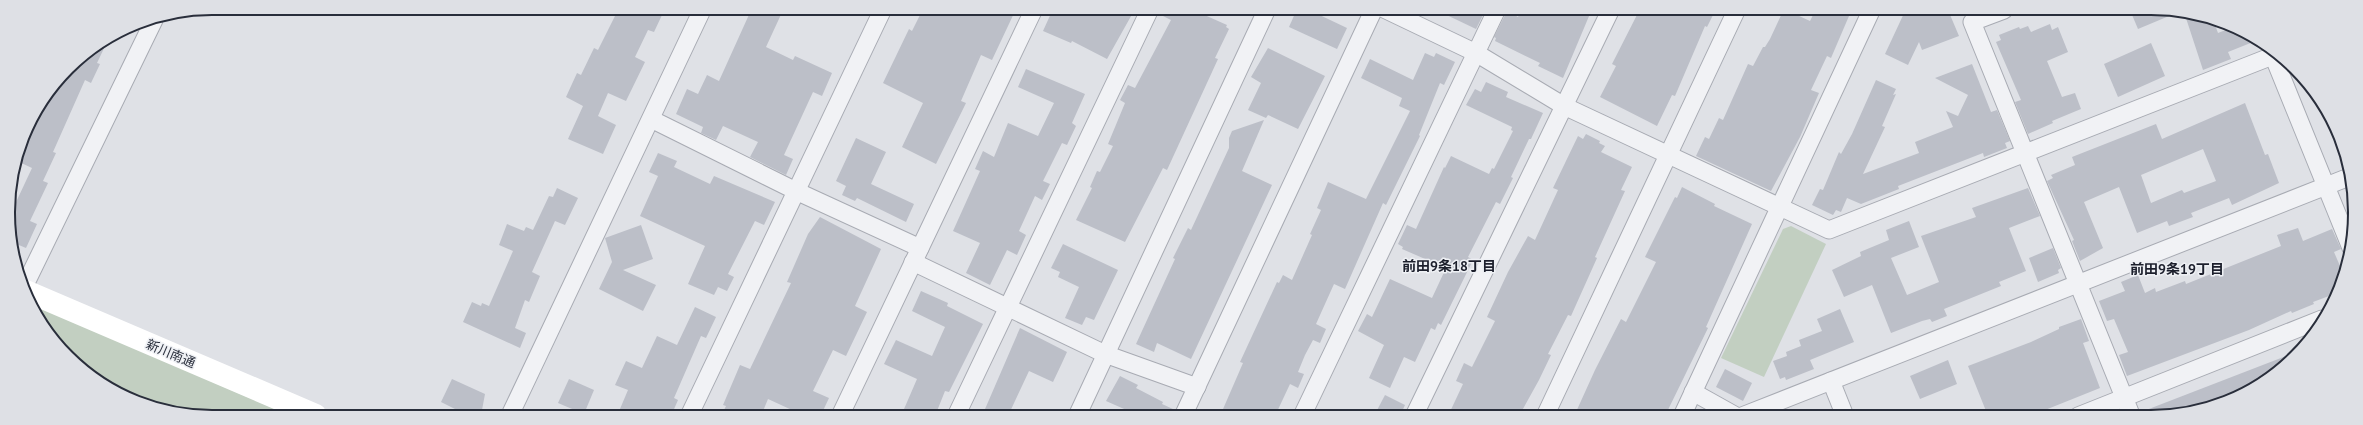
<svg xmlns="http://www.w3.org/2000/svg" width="2363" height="425" viewBox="0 0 2363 425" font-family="'PT Sans','Noto Sans JP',sans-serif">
	<rect width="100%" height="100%" fill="#dfe1e6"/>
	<g fill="#c2cfc1">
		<polygon points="1791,226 1826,244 1764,377 1721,358 1783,229"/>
		<polygon points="35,305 289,415 186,415 122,396 59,347"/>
	</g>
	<g fill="#bcbfc8" fill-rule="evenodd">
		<polygon points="619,8 647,8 662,15 654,32 648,30 635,57 645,62 626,101 608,93 598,116 616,125 603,154 568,139 583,106 566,97 577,73 581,75 594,48 598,50"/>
		<polygon points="752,8 784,8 766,47 793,60 795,56 832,73 822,96 813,92 784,155 793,159 786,175 750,157 758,142 723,126 716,140 701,133 703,127 676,114 687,89 698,94 707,75 719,81"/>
		<polygon points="923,9 1016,9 992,60 981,55 961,101 966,103 936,164 902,147 923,103 883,83 909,29 912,31"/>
		<polygon points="1053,9 1135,9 1107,59 1072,41 1071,43 1043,31"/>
		<polygon points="1160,9 1191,9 1227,25 1226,27 1229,29 1215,58 1218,59 1167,170 1163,168 1125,242 1076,220 1092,188 1090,187 1097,171 1100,172 1113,146 1108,144 1125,103 1120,100 1128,85 1135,88 1171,20 1159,14"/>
		<polygon points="1297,9 1307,9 1347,28 1337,49 1289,27"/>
		<polygon points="1434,9 1486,9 1476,29"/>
		<polygon points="1522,9 1592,9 1563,78 1538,66 1540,63 1495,41 1496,38 1494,37 1507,11 1518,17"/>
		<polygon points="1640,9 1716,9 1707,27 1705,26 1675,96 1672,95 1657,126 1600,97 1616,66 1612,64"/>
		<polygon points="1784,9 1810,21 1816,9 1852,9 1831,58 1827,56 1811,90 1819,93 1800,137 1771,191 1696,156 1705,137 1709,139 1719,118 1723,120 1748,64 1753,66 1763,47 1765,47 1770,39"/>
		<polygon points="1906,9 1948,10 1959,36 1922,50 1919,42 1908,65 1885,54"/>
		<polygon points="2130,10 2177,10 2181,11 2138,29"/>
		<polygon points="2184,12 2214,22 2218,33 2231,28 2253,35 2258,40 2228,52 2231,59 2203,70"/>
		<polygon points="2050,24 2052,30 2058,27 2068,52 2047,61 2062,97 2075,93 2081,109 2052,121 2053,123 2028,134 2015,102 2021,100 1996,42 2001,40 1999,35 2019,27 2020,29 2028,26 2031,32"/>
		<polygon points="107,42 97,63 100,64 91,83 85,80 53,152 56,153 43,181 48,183 30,221 37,224 26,248 14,243 10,215 32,168 17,161 23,138 68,68"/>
		<polygon points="2151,43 2165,76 2118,97 2104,64"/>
		<polygon points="1268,48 1325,76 1298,129 1268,115 1266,118 1248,110 1261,83 1251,77"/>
		<polygon points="1425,53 1434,57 1436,53 1455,62 1444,85 1440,83 1419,135 1420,136 1386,205 1383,203 1345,289 1334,284 1316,324 1326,329 1320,343 1313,340 1305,355 1298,372 1304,374 1298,388 1290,384 1275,416 1220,416 1243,363 1240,362 1277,282 1279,283 1283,275 1292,280 1312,235 1310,234 1321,210 1317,208 1328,182 1366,199 1410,111 1399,106 1402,98 1361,78 1370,59 1413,80"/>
		<polygon points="1972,64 1991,112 1997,110 2010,141 2005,143 2007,148 1984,157 1983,153 1898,186 1899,189 1861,204 1847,198 1841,212 1836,210 1833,215 1812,205 1820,189 1823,190 1839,152 1841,154 1852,134 1876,80 1896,89 1893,95 1896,94 1882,126 1885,127 1863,174 1919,153 1915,142 1953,127 1946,111 1958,116 1968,95 1935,78"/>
		<polygon points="1026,69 1085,94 1072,123 1076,126 1067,145 1062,143 1043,181 1050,184 1042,200 1035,196 1019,231 1026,235 1017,255 1007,250 990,285 966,273 980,243 953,231 980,171 975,169 983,151 994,157 1008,123 1038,136 1054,103 1018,87"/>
		<polygon points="1486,82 1508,92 1506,97 1543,113 1531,139 1529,139 1511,177 1513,178 1500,204 1496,202 1468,257 1473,260 1441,325 1438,323 1435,330 1431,328 1415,362 1404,357 1390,388 1369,378 1384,345 1358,331 1367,314 1372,317 1390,279 1432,298 1446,268 1402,249 1403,247 1398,244 1407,225 1416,229 1444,167 1445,168 1451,156 1489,174 1492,168 1494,169 1513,131 1511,130 1512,127 1466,105 1475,89 1481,92"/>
		<path d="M2245 103 2265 155 2268 154 2279 183 2232 205 2229 198 2191 213 2193 217 2169 226 2167 221 2137 233 2119 187 2084 202 2103 248 2080 261 2072 241 2074 240 2047 181 2053 178 2051 175 2075 165 2072 157 2156 124 2162 139ZM2203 149 2216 181 2184 193 2182 190 2151 203 2141 175Z"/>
		<polygon points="1264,120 1242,171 1272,185 1191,359 1157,343 1154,352 1136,344 1175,259 1173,258 1188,228 1191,230 1229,148 1229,138 1232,131"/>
		<polygon points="1586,134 1600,141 1599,143 1605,146 1601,152 1632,167 1621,190 1625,191 1595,257 1597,258 1571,316 1568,315 1548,354 1551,355 1539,380 1519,416 1448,416 1463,384 1456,381 1464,363 1472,367 1495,321 1487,317 1508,272 1528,236 1535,240 1558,190 1553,188 1578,136 1583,139"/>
		<polygon points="856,138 886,152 871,184 914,204 906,222 857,198 855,201 842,195 846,186 836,181"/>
		<polygon points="658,153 677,161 674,167 710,184 714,176 775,202 764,225 755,221 728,274 734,277 727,291 718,287 714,295 688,284 705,246 640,216 658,176 649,172"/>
		<polygon points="1682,187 1715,204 1714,206 1752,224 1706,327 1708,328 1665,416 1585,416 1576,412 1595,370 1621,319 1626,322 1656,262 1645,257 1675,197 1677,198"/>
		<polygon points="557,188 578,198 565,225 555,221 532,272 540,276 529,302 525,300 515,328 526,333 520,348 463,322 472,302 481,306 482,303 489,306 513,251 499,245 507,224 524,231 526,227 533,230 549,196 553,197"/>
		<polygon points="2028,188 2040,216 2009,228 2026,271 1999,282 2001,286 1944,309 1947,316 1932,322 1930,319 1922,321 1891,333 1872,285 1844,297 1832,270 1861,256 1860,252 1889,240 1886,230 1909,221 1919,247 1891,258 1907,295 1939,282 1921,236 1976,217 1972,208"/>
		<polygon points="820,217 881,249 855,306 867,312 846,356 833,350 813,391 829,398 821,415 811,411 808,416 805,416 768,399 761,416 721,416 726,406 723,405 740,365 750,369 791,283 787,282 808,234"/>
		<polygon points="641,225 653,259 623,270 656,285 643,311 599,289 612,262 605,238"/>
		<polygon points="2298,228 2303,241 2332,229 2341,249 2334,252 2343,273 2337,293 2313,302 2314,304 2292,313 2291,311 2249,330 2127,376 2119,355 2128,352 2114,319 2107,321 2099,301 2125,291 2121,282 2138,275 2145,293 2155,288 2156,292 2185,281 2186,284 2281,246 2277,235"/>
		<polygon points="1063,244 1118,270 1094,320 1086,317 1082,325 1065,318 1079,287 1058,277 1060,272 1051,268"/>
		<polygon points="2053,248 2061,268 2058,270 2059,273 2038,282 2029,258"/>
		<polygon points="921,291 948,303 947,306 983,324 949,392 945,391 935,416 901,416 917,379 884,364 896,340 932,356 945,327 912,311"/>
		<polygon points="695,307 716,317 706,338 701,336 674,398 678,400 671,416 617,416 628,390 615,385 626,361 642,368 657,336 677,345"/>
		<polygon points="1840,309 1854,342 1810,360 1814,369 1786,380 1785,377 1780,379 1773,361 1787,356 1786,352 1801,346 1799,340 1822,331 1817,319"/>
		<polygon points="2081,319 2089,341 2083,343 2100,388 2030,416 1988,416 1968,366 2031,342 2059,329 2059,327"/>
		<polygon points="1020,328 1067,352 1062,363 1053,382 1029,371 1008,416 982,416"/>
		<polygon points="2291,354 2293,359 2241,396 2164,417 2142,417 2141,412"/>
		<polygon points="1948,360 1957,384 1920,399 1910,376"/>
		<polygon points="1725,369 1752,383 1743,401 1716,387"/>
		<polygon points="1120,376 1138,385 1136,388 1163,402 1162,404 1175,410 1173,416 1140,416 1106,401"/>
		<polygon points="452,379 485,394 482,410 478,415 467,415 441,402"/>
		<polygon points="569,379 594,390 584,414 558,403"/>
		<polygon points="1385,395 1405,405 1400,416 1374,416"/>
	</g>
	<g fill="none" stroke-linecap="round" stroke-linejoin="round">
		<defs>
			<g id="street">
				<polyline points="1384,9 1476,53 1564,106 1829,230 2275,55"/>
				<polyline points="2004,10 1972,22 2132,417"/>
				<polyline points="2272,53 2351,248"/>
				<polyline points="651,119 796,191 920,248"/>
				<polyline points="913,262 1105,354 1197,387"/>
				<polyline points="24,287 154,20"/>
				<polyline points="1831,381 1845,416"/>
				<polyline points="1693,392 1736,416"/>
				<polyline points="510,415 703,8"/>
				<polyline points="689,416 883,9"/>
				<polyline points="840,416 1034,9"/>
				<polyline points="956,416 1150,9"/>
				<polyline points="1077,416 1267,9"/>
				<polyline points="1183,416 1374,9"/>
				<polyline points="1302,416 1497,9"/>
				<polyline points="1414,416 1611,9"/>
				<polyline points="1545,416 1737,9"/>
				<polyline points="1682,416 1872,9"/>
				<polyline points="1742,416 2349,177"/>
				<polyline points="2078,416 2322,319"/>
			</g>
		</defs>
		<use href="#street" stroke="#a8abb3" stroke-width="19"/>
		<use href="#street" stroke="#f1f2f5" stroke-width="17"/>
		<polyline stroke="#fff" stroke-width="22" points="26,291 316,415"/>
	</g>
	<g text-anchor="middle" stroke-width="3" stroke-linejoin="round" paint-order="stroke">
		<g font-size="13" fill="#292e3b" stroke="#eef0f4">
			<text transform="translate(171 353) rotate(23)" y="5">新川南通</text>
		</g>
		<g font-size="14" font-weight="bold" fill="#1c1f2c" stroke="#eef0f4">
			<text x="1449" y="271">前田9条18丁目</text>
			<text x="2177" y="274">前田9条19丁目</text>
		</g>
	</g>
	<path d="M0 0H2363V425H0ZM212 15H2151A197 197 0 0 1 2348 212V213A197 197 0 0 1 2151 410H212A197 197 0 0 1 15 213V212A197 197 0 0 1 212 15Z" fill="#dee0e5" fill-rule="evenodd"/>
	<path fill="none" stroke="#292e3b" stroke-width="2" d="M212 15H2151A197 197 0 0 1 2348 212V213A197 197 0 0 1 2151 410H212A197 197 0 0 1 15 213V212A197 197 0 0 1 212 15Z"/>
</svg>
